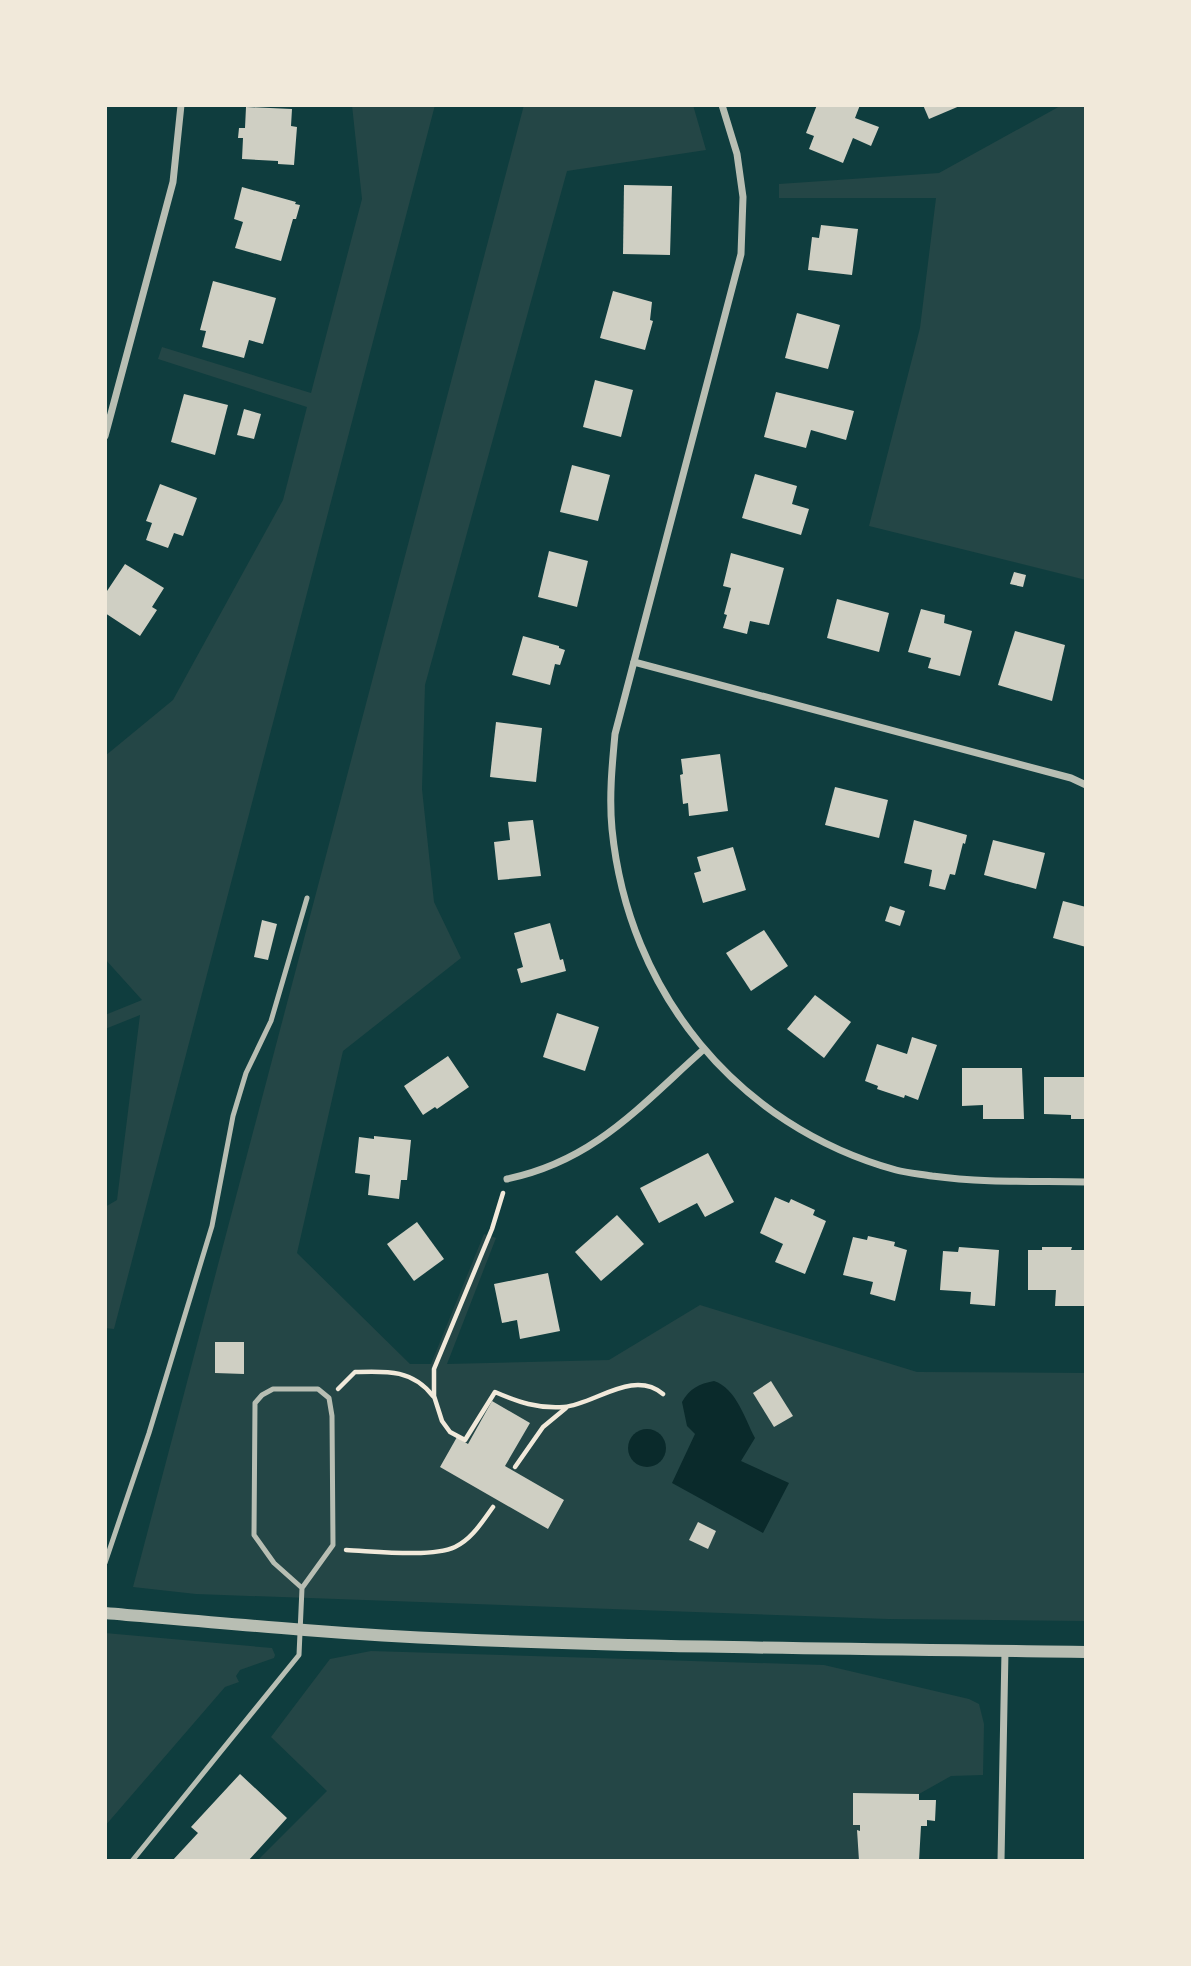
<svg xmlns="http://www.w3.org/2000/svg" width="1191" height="1966" viewBox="0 0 1191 1966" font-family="Helvetica,sans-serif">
	<rect width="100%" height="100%" fill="#0f3d3e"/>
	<g fill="#244646">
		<polygon points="352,105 435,105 114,1329 105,1328 105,1207 117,1200 140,1015 105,1029 105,1015 142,1000 105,959 105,756 173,700 283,500 307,407 158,359 162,347 311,393 362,199"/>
		<polygon points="524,105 693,105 706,150 567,171 425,685 422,789 434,902 461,958 343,1051 297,1253 410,1364 431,1364 484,1234 496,1238 447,1364 609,1360 700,1305 917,1372 1086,1373 1086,1621 888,1619 196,1594 133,1587"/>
		<polygon points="1062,105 1086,105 1086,580 869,526 920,328 936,198 779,198 779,184 939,173"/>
		<polygon points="105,1633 272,1648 275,1655 274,1658 240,1670 236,1676 239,1682 225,1687 105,1826"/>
		<polygon points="371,1651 824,1665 969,1699 979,1704 984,1724 983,1775 951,1776 919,1794 853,1793 853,1824 860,1825 860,1831 857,1831 859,1861 257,1861 327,1791 271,1737 330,1659"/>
	</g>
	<g fill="#0a2a2b">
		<path d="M714 1381C736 1388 745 1419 755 1438L741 1461 789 1483 763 1533 672 1483 695 1434 687 1426 682 1402C690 1388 699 1384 714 1381Z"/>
		<circle cx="647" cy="1448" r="19"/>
	</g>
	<g fill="#cfcfc3">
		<polygon points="817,105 860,105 855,118 879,127 871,146 853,138 843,163 809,149 814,136 806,133"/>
		<polygon points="923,105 962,105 929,119"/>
		<polygon points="246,107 292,109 291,126 297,127 294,165 278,164 278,161 242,159 243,138 238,138 239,128 245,128"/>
		<polygon points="624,185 672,186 670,255 623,254"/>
		<polygon points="242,187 296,202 295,204 300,205 296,219 293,219 281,261 235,248 243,222 234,219"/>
		<polygon points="821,225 858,229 852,275 808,270 812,237 819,238"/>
		<polygon points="213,281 276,298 263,344 249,340 244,358 202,347 206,331 200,330"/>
		<polygon points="613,291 652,302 650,320 653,321 645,350 600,338"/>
		<polygon points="797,313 840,325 828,369 785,358"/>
		<polygon points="595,380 633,390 621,437 583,427"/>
		<polygon points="776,392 854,411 846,440 811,430 806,448 764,437"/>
		<polygon points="184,394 228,405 215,455 171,442"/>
		<polygon points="244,409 261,414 254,439 237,435"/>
		<polygon points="572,465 610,475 598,521 560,512"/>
		<polygon points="755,474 797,486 792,504 809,509 801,535 742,518"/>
		<polygon points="160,484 197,498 183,536 174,533 168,548 146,540 152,523 146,521"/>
		<polygon points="549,551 588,561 577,607 538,597"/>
		<polygon points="731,553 784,568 769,625 750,621 747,634 723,628 727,615 724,614 731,588 723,586"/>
		<polygon points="125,564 164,588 152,607 157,610 140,636 105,613 105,594"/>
		<polygon points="1014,572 1026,575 1023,587 1010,584"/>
		<polygon points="837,599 889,613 879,652 827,638"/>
		<polygon points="921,609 945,615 944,623 972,631 960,676 928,668 931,658 908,652"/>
		<polygon points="1015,631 1065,645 1052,701 998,685"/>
		<polygon points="523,636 559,646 559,648 565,650 560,665 555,664 550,685 512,675"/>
		<polygon points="496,722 542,728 536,782 490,777"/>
		<polygon points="720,754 728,811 689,816 688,803 683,804 680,775 683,774 681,759"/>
		<polygon points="835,787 888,800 879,838 825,825"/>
		<polygon points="533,820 541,876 498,880 494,842 510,840 508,822"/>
		<polygon points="914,820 967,835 965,844 963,843 955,875 950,874 945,890 929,886 932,870 904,863"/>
		<polygon points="993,840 1045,853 1036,889 984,875"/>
		<polygon points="733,847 746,890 703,903 694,873 701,871 697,857"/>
		<polygon points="1063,901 1086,907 1086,947 1053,938"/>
		<polygon points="890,906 905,911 900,926 885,921"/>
		<polygon points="262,920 277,924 268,960 254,957"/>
		<polygon points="550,923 560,960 563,959 566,971 521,983 517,969 523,967 514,933"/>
		<polygon points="764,930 788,966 751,991 726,953"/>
		<polygon points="815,995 851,1022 824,1058 787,1029"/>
		<polygon points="557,1013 599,1027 585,1071 543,1057"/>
		<polygon points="912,1037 937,1045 918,1100 905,1095 904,1098 877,1089 878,1086 865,1081 877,1044 907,1054"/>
		<polygon points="448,1056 469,1087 437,1109 435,1107 423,1115 404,1086"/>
		<polygon points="962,1068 1022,1068 1024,1119 983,1119 983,1105 962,1106"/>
		<polygon points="1044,1077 1086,1077 1086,1119 1071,1119 1071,1115 1044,1114"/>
		<polygon points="374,1136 411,1140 407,1180 401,1180 399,1199 368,1195 370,1175 355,1173 359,1137 374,1139"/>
		<polygon points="708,1153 734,1202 705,1217 697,1203 659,1223 640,1188"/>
		<polygon points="775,1197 789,1203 791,1199 815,1210 813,1215 826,1221 805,1274 775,1262 783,1244 760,1233"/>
		<polygon points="617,1215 644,1244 601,1281 575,1252"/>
		<polygon points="417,1222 444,1259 414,1281 387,1244"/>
		<polygon points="868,1236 895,1242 894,1246 907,1250 895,1301 870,1294 873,1282 843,1275 853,1237 867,1240"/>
		<polygon points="959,1247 999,1250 995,1306 970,1304 971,1292 940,1290 943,1251 958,1252"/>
		<polygon points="1042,1247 1072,1247 1071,1250 1085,1250 1084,1306 1055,1306 1056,1290 1028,1290 1028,1250 1042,1250"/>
		<polygon points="548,1273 560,1331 520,1339 517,1320 502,1323 494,1284"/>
		<polygon points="215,1342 244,1342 244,1374 215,1373"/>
		<polygon points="771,1381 793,1416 774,1427 753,1393"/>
		<polygon points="492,1401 530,1423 505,1466 564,1500 548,1529 440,1467 457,1437 468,1444"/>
		<polygon points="698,1522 716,1531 708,1549 689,1540"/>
		<polygon points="240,1774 287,1818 248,1861 172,1861 198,1833 191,1827"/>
		<polygon points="853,1793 919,1794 919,1800 936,1800 935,1821 927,1820 927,1826 921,1826 919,1861 859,1861 857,1830 860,1831 860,1825 853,1825"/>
	</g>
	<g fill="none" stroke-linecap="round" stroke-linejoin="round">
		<g stroke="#f1e9da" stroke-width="4.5">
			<path d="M503 1193 492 1229 434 1369V1396L442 1421 450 1432 465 1440 495 1392C518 1402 538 1409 564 1407 595 1404 633 1369 663 1394"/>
			<path d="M338 1389 355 1372C386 1371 412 1369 433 1396"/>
			<polyline points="515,1467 543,1427 566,1408"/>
			<path d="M346 1550C373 1551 431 1558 455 1547 472 1539 482 1522 493 1507"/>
		</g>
		<g stroke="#b8beb3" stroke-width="5">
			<polyline points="105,1563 149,1433 212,1226 233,1116 246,1073 271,1021 307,898"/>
			<polyline points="132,1861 299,1655 302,1588 333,1545 332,1416 329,1398 318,1389 273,1389 262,1395 255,1403 254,1535 274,1563 302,1588"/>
		</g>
		<g stroke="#b8beb3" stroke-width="7">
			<path d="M722 105 737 154 743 197 741 254 615 734C612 766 609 797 612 829 628 992 737 1126 896 1170 907 1173 920 1174 932 1176 983 1183 1035 1181 1086 1182"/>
			<polyline points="105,436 173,182 181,105"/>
			<polyline points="634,662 1071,778 1086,785"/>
			<path d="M507 1179C594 1161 640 1106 703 1050"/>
			<polyline points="1001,1861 1005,1651"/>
		</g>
		<path stroke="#b8beb3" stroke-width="12" d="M105 1613C221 1623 336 1634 453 1639 664 1648 875 1649 1086 1652"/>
	</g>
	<rect width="1191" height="1966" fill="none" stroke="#f1e9da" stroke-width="214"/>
</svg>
